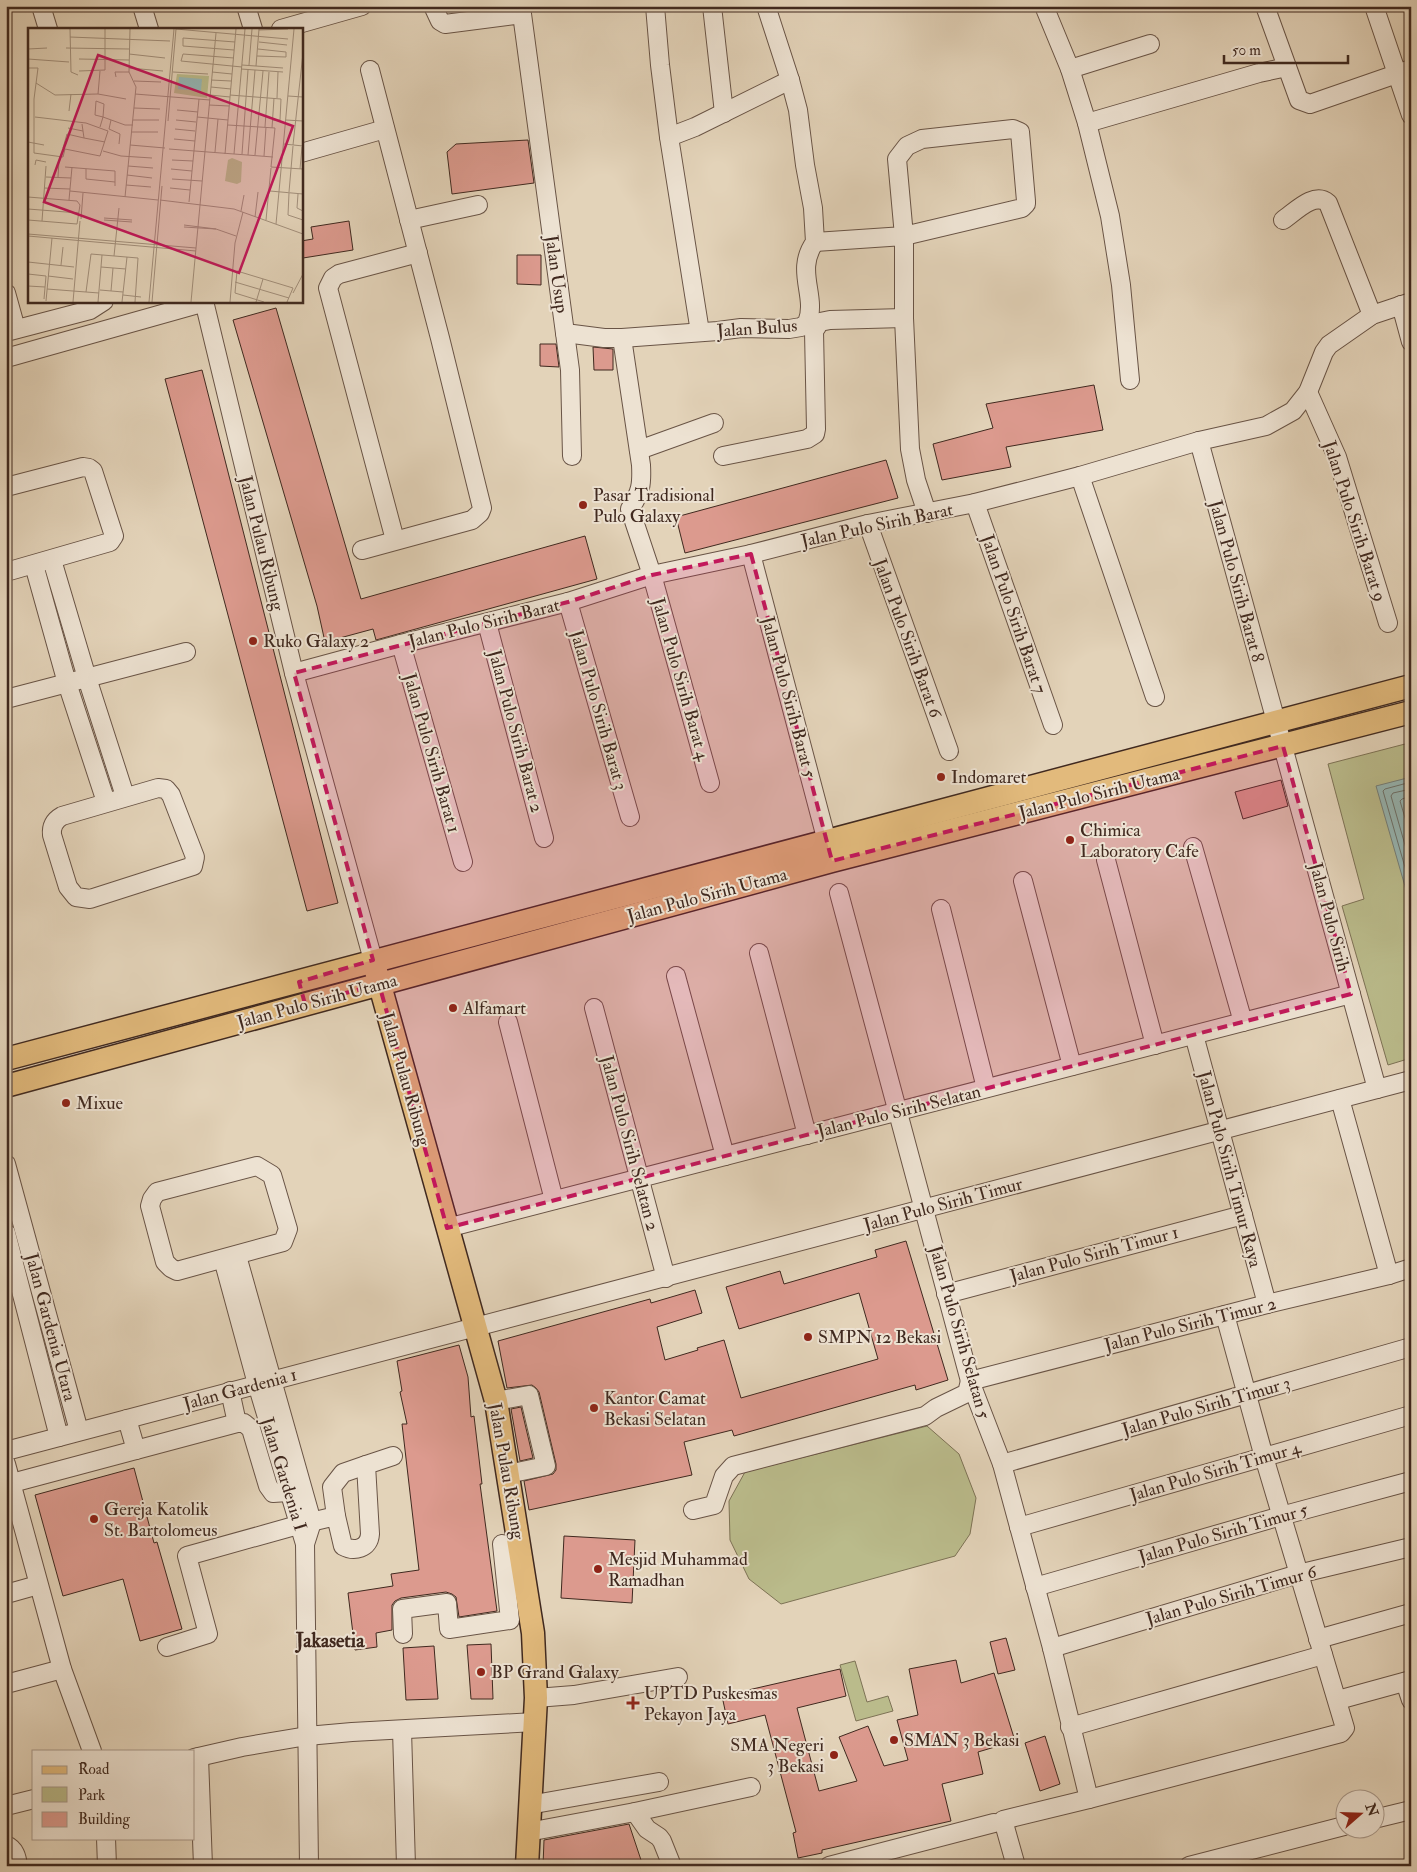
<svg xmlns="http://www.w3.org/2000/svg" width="1417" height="1872" viewBox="0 0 1417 1872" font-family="'IM FELL Double Pica',serif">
	<rect width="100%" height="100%" fill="#e3d3b9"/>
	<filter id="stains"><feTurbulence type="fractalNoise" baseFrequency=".004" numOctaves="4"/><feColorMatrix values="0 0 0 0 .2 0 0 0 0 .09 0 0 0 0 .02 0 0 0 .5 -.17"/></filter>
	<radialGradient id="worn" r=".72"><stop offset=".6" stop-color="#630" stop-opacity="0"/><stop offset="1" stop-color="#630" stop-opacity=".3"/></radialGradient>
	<g fill="#babb8b" stroke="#7d7255">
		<polygon points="1405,744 1411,758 1411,1058 1388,1065 1342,906 1364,899 1328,764"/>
		<polygon points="927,1426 959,1454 976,1498 970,1534 955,1556 781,1604 749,1579 730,1540 729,1501 745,1472"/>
		<polygon points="855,1661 867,1702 888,1696 893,1711 856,1721 840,1665"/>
	</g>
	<polygon fill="#96b7b5" stroke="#747e79" points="1411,777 1411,907 1376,786"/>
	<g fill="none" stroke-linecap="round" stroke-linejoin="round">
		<g stroke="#6b706a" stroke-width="1">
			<polyline points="1411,782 1385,789 1383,791 1411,888"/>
			<polyline points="1411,789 1393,793 1391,796 1411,866"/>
			<polyline points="1411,796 1402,799 1400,801 1411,838"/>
		</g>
	</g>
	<g fill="#dc9a8e" stroke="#40291f">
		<polygon points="528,140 534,183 452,194 447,152 456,144"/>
		<polygon points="349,221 353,250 303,258 301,241 313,239 311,227"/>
		<polygon points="517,255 541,255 541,285 517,284"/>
		<polygon points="276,308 361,599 585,536 597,579 376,640 373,629 325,642 317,606 233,320"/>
		<polygon points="540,344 556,344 559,367 540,366"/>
		<polygon points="593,347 613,349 613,370 594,370"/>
		<polygon points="202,370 338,903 307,911 165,379"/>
		<polygon points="1094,385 1103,430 1006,447 1011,467 942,480 933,444 993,428 986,404"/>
		<polygon points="886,460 898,498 685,553 676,517"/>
		<polygon points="1281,780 1288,806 1243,819 1235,792"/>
		<polygon points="906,1241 948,1380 916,1390 915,1385 734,1436 732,1430 684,1442 692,1475 529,1510 524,1481 553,1474 556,1470 556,1464 539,1392 536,1388 532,1385 507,1388 498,1341 650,1299 651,1303 695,1290 702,1313 657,1327 665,1360 698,1350 697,1348 724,1340 741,1398 878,1359 859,1293 739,1329 726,1287 780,1271 784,1284 877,1257 875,1250"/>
		<polygon points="459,1345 468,1377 471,1417 474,1416 482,1484 480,1484 497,1611 459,1617 456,1597 452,1594 446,1592 401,1598 395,1601 392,1605 392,1630 376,1633 377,1647 355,1650 348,1593 393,1586 391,1574 419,1570 402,1424 407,1424 400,1392 402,1391 397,1361"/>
		<polygon points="521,1407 533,1458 520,1461 511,1409"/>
		<polygon points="134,1468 154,1543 157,1542 182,1629 140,1641 123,1579 63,1596 35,1495"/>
		<polygon points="564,1536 635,1540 632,1603 561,1598"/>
		<polygon points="1006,1638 1015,1670 998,1674 990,1642"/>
		<polygon points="491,1644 493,1699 471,1699 467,1645"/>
		<polygon points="434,1646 438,1699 406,1700 403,1648"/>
		<polygon points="956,1660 961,1683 994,1673 1015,1741 978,1752 983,1774 942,1784 951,1821 822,1850 822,1853 798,1858 793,1833 796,1832 765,1715 728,1724 722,1696 840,1669 846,1696 797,1708 819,1791 857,1781 839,1737 868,1726 884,1766 908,1760 897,1720 918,1715 909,1669"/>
		<polygon points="1045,1736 1060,1784 1040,1791 1025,1743"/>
		<polygon points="629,1824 643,1866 543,1866 544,1840"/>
	</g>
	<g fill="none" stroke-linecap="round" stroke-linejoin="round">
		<defs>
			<g id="minor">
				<polyline points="41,6 48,29"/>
				<polyline points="142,6 149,29"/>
				<polyline points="246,6 253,29"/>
				<path d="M433 6 440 21 445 24 522 14 565 333 604 338H622L718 331 741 328 789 329 801 327 807 323C818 296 794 271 815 242L813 208 805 165 798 110 790 80 766 6"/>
				<polyline points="655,6 660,65 669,137"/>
				<polyline points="712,6 724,113"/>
				<polyline points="1044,6 1070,69 1087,123 1110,216 1121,285 1130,380"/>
				<polyline points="1265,6 1299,100 1310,104 1411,69"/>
				<polyline points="1374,6 1411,115"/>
				<polyline points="281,29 362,6"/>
				<polyline points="1070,69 1150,44"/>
				<polyline points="1087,123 1259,73 1287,67"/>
				<polyline points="301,153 385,129"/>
				<polyline points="409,220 478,205"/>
				<path d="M1283 220C1295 212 1314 191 1328 203L1372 315"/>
				<polyline points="815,242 904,236 1022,208 1026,204 1026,201 1020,132 1013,129 922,139 907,146 897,159 904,236 904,318 910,449 916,480 927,513"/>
				<polyline points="6,293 16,329"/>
				<polyline points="204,301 294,673 373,960"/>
				<polyline points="1401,305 1411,342"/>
				<polyline points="6,332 90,310 104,301"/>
				<polyline points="700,332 669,137 695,127 790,80"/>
				<polyline points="565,333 570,370 572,456"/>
				<path d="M622 338 641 465C642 484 641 492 630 509L652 575 710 783"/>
				<polyline points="6,358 205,302"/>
				<polyline points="1308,392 1337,457 1388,623"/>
				<polyline points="1199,441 1377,1089"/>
				<polyline points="639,450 714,423"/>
				<polyline points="723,456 807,439 815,434 816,429 814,331 820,322 830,320 904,318"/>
				<polyline points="1080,476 1155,697"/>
				<polyline points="6,487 83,467 89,468 93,471 114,536 110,542 6,572"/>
				<polyline points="975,503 1053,725"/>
				<polyline points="868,524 949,751"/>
				<polyline points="395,540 328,288 333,278 339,274 418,253"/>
				<polyline points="362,550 472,520 480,513 482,508 440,338 370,70"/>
				<polyline points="751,554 830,853"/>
				<polyline points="52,560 87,678 125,796"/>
				<polyline points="34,565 67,683 106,802"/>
				<polyline points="568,602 630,817"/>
				<polyline points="487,623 544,838"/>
				<polyline points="401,644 463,862"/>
				<polyline points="294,673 401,644 568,602 652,575 751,554 868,524 975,503 1080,476 1199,441 1266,426 1293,411 1308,392 1324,352 1329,345 1372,315 1411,302"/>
				<polyline points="6,699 186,652"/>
				<path d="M158 788 166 789 171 795 195 857 193 866 90 899 76 897 68 887 52 835C51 826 55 820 62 816Z"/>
				<polyline points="1193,847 1243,1022"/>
				<polyline points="1106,860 1155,1045"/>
				<polyline points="1023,881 1072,1066"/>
				<polyline points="839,893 970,1381 1002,1464 1052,1648 1089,1799"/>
				<polyline points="941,909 986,1088"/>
				<polyline points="759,953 807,1135"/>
				<polyline points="676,976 725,1156"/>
				<polyline points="594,1008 666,1278"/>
				<polyline points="508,1022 554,1200"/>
				<polyline points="1194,1035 1267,1304"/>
				<polyline points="1340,1099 1389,1275"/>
				<polyline points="6,1164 79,1431"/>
				<polygon points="257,1166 272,1175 288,1229 283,1242 177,1271 171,1268 165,1262 150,1206 152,1199 157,1192"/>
				<polyline points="447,1228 1351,994"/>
				<polyline points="6,1233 59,1437"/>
				<polyline points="223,1259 257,1384 305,1544 312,1522 237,1256"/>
				<polyline points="946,1294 1243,1215"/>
				<polyline points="230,1391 237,1423"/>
				<polyline points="496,1401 529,1395 546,1466 508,1474"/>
				<polyline points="127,1419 136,1450"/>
				<polyline points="6,1451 1411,1080"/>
				<polyline points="6,1464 62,1669 92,1751"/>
				<polyline points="1002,1464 1411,1347"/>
				<polyline points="12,1483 237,1423 244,1423 251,1429 268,1486 273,1493 288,1492"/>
				<polyline points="693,1510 714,1505 724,1476 733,1466 925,1416 936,1408 967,1393 970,1381 1267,1304 1389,1275 1411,1268"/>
				<polyline points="336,1516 332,1487 343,1473 366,1465"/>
				<polyline points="1019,1527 1411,1415"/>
				<polyline points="305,1544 309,1866"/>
				<polyline points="1035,1587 1281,1516 1411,1481"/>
				<polyline points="6,1594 38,1585"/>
				<polyline points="403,1634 402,1609 447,1603 449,1629 510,1620 502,1544"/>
				<polyline points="1318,1639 1411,1613"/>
				<path d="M167 1647 208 1634 187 1556 298 1525 336 1516 343 1546C354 1552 369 1549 370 1534L366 1465 393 1456"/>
				<polyline points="1052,1648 1298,1574 1411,1547"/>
				<polyline points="1405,1682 1411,1700"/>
				<polyline points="6,1684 62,1669"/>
				<polyline points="536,1698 574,1695 678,1677"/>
				<polyline points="1338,1700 1411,1680"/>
				<polyline points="1070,1727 1323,1655"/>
				<polyline points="402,1730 406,1866"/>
				<polyline points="199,1757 203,1866"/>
				<polyline points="194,1758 242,1747 307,1736 352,1732 535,1722"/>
				<polyline points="529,1805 659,1782"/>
				<polyline points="6,1806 34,1799"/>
				<polyline points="635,1812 647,1829 659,1837 662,1841 672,1866"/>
				<polyline points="1374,1819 1411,1810"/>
				<polyline points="528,1832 635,1812 751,1787"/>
				<polyline points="106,1838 107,1866"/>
				<path d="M6 1845C15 1849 17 1857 18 1866"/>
				<polyline points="829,1866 994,1823"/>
				<polyline points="1016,1866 1003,1820 1089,1799 1341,1733 1345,1728 1264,1457 1225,1315"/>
				<polyline points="1189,1866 1344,1826"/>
			</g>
			<g id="major">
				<polyline points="376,971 496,1401 533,1633 536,1698 527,1866"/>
				<polyline points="6,1059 1411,686"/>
				<polyline points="6,1086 832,861 1411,712"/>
			</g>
		</defs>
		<use href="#minor" stroke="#695446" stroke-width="20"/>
		<use href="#major" stroke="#40291f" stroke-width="25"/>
		<use href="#minor" stroke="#ede2d2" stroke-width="18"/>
		<use href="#major" stroke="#e2ba7c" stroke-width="22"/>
	</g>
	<path fill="#c2185b" fill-opacity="0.2" stroke="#c2185b" stroke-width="4" stroke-dasharray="10 6" stroke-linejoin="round" d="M751 554 832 861 1283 746 1351 994 447 1228 379 984 305 1004 299 982 373 960 294 673 568 602 652 575Z"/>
	<g fill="#8f2418" stroke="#ede2d2" stroke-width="2">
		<circle cx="583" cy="505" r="5"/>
		<circle cx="253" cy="641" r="5"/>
		<circle cx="941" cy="777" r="5"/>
		<circle cx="1070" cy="840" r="5"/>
		<circle cx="453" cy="1008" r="5"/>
		<circle cx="66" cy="1103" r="5"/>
		<circle cx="808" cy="1337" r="5"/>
		<circle cx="594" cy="1408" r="5"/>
		<circle cx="94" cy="1519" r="5"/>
		<circle cx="598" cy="1569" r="5"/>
		<circle cx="481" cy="1672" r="5"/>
		<path d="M630.5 1695.5h5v5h5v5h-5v5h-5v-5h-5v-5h5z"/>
		<circle cx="894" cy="1740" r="5"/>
		<circle cx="834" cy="1755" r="5"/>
	</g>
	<g text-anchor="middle" stroke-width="4" stroke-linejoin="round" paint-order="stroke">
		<g font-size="18" fill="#40291f" stroke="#ede2d2">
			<text transform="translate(557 274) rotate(82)" y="6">Jalan Usup</text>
			<text transform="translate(757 328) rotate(-4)" y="6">Jalan Bulus</text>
			<text transform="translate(1355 521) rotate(72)" y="6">Jalan Pulo Sirih Barat 9</text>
			<text transform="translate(877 525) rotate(-12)" y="6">Jalan Pulo Sirih Barat</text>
			<text transform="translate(262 543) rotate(76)" y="6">Jalan Pulau Ribung</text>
			<text transform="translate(1237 581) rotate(75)" y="6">Jalan Pulo Sirih Barat 8</text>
			<text transform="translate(1014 614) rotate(71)" y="6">Jalan Pulo Sirih Barat 7</text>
			<text transform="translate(484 623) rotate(-14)" y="6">Jalan Pulo Sirih Barat</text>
			<text transform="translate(908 638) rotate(70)" y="6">Jalan Pulo Sirih Barat 6</text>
			<text transform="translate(681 679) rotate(74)" y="6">Jalan Pulo Sirih Barat 4</text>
			<text transform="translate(789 697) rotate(75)" y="6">Jalan Pulo Sirih Barat 5</text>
			<text transform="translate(599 710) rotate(74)" y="6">Jalan Pulo Sirih Barat 3</text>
			<text transform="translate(516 731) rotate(75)" y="6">Jalan Pulo Sirih Barat 2</text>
			<text transform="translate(432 753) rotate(74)" y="6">Jalan Pulo Sirih Barat 1</text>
			<text transform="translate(1099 793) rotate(-14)" y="6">Jalan Pulo Sirih Utama</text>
			<text transform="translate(707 895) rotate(-15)" y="6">Jalan Pulo Sirih Utama</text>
			<text transform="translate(1330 917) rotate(75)" y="6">Jalan Pulo Sirih</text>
			<text transform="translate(317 1001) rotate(-15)" y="6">Jalan Pulo Sirih Utama</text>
			<text transform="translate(406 1079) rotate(74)" y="6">Jalan Pulau Ribung</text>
			<text transform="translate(899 1111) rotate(-14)" y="6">Jalan Pulo Sirih Selatan</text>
			<text transform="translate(630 1143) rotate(75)" y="6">Jalan Pulo Sirih Selatan 2</text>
			<text transform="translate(1230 1169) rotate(75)" y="6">Jalan Pulo Sirih Timur Raya</text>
			<text transform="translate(943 1204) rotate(-15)" y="6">Jalan Pulo Sirih Timur</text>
			<text transform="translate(1094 1254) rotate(-15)" y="6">Jalan Pulo Sirih Timur 1</text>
			<text transform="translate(1190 1324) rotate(-14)" y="6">Jalan Pulo Sirih Timur 2</text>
			<text transform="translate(51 1327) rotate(75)" y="6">Jalan Gardenia Utara</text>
			<text transform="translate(960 1332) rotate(74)" y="6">Jalan Pulo Sirih Selatan 5</text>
			<text transform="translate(240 1389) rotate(-15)" y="6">Jalan Gardenia 1</text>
			<text transform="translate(1206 1406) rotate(-16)" y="6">Jalan Pulo Sirih Timur 3</text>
			<text transform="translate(507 1471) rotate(80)" y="6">Jalan Pulau Ribung</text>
			<text transform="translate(1215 1471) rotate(-16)" y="6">Jalan Pulo Sirih Timur 4</text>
			<text transform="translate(284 1474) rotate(73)" y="6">Jalan Gardenia I</text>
			<text transform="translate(1223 1533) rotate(-16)" y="6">Jalan Pulo Sirih Timur 5</text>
			<text transform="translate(1231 1595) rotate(-16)" y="6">Jalan Pulo Sirih Timur 6</text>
		</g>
		<g font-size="18" fill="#40291f" stroke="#ede2d2" text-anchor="start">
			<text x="593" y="501">Pasar Tradisional<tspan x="593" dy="21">Pulo Galaxy</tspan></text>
			<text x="263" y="647">Ruko Galaxy 2</text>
			<text x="951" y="783">Indomaret</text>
			<text x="1080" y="836">Chimica<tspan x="1080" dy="21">Laboratory Cafe</tspan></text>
			<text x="463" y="1014">Alfamart</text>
			<text x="76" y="1109">Mixue</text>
			<text x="818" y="1343">SMPN 12 Bekasi</text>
			<text x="604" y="1404">Kantor Camat<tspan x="604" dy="21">Bekasi Selatan</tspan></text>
			<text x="104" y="1515">Gereja Katolik<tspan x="104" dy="21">St. Bartolomeus</tspan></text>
			<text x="608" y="1565">Mesjid Muhammad<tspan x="608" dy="21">Ramadhan</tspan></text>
			<text x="491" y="1678">BP Grand Galaxy</text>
			<text x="644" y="1699">UPTD Puskesmas<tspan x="644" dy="21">Pekayon Jaya</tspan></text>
			<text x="904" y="1746">SMAN 3 Bekasi</text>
			<text x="824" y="1751" text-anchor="end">SMA Negeri<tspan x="824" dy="21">3 Bekasi</tspan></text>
		</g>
		<g font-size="20" font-weight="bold" fill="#40291f" stroke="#ede2d2">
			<text x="330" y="1647">Jakasetia</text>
		</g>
	</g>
	<g transform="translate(28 28)">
		<rect width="275" height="275" fill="#e3d3b9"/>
		<path d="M149 46 181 48 179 70 146 65ZM204 130 214 134 213 154 209 156 197 153 200 132Z" fill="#babb8b"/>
		<path d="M151 49 174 51 173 63 150 61Z" fill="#96b7b5"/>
		<path fill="none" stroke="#a28f7b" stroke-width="1" d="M42 1 43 44 50 47M148 1 260 11M231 2 260 1M42 9 142 13M231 14 259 17M38 20 101 21M0 21 19 20M206 22 155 18V10L207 14M101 26 137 30M229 28 258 29V24L230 21M206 30 155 26 153 33 214 39M0 31 41 34M51 31 101 32M214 37 255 40M221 37 224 1M228 38 231 1M0 40H10L6 71V125M101 40 135 43M213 41 255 44M51 43 77 42V1M145 44 180 46M184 44 204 46M88 49 87 44H101M183 52 203 53M106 53 133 54M8 55 27 67 70 66 98 71M183 59 203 61M70 66 72 43M107 66 182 72M182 67 202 69M202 67 253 71 252 92H244M260 68 275 69M249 70 250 44M181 77 201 78M106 80 132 81M149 82 170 84M41 83 43 66M169 89 200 92M83 92 81 101 92 106 91 116M105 92H131M148 92 168 94M258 92 275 93M140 93 148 1M54 96 56 110 77 114M200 97 247 100 243 139 275 141M72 99 75 89 76 76 68 73 67 87 75 89 97 97H105M237 99 241 44M40 100 55 103M244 100 246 70M147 101 167 103M104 104H130M146 111 167 113M0 114 16 117M256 116 275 118M102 117 137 120M265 117 275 25M35 120 39 106 56 110M141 121 245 129M75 123 93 128 124 130M187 124 190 91M6 125 35 129 37 121 72 128 80 103 58 95 7 89M197 126 208 1M206 126 217 1M214 126 220 42M220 127 227 42M227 127 235 43M236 128 238 99M144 132 165 133M7 137 8 132 18 134M100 138 125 140M37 139 87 143V158M58 141V151L87 154M143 141 164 143M272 141 274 119M99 147 124 150M18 149 43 150M30 149 31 133M144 151 174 153M98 157 123 159M16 160 42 161M142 160 162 162M42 163 130 172M242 163 275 166M261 164 265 118M261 165 260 187 275 192M270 166 269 180 275 183M0 169 49 173 52 177 49 196 0 192M97 169 108 59 101 44 102 1M41 172 44 139M132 172 206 181 275 206M161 174 171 71M0 181 51 185M213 183 216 167M227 189 230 164M76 190 104 192M53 191 55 165M76 192 104 194M238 192 243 140M14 193 18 138M248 196 266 1M156 199 188 201 156 197M188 201 208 208M0 206 168 220M0 208 168 223M86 228 91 180M0 234 46 239M33 237 35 219M73 239 98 241M0 246 18 248 16 271M20 248 45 251M207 254 261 270M0 258 17 259M19 261 71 265M72 262 95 264M83 263 85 240M58 264 63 226 110 230 107 274M265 265 275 246M95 267 113 269M18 273 24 210M45 274 52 193M70 274 74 227M94 274 99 229M121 274 146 1M124 274 134 158M163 274 188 5M202 274 207 215 215 184M228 274 235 251M236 274 207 265 209 243 265 260 259 274"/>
		<path fill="#c2185b" fill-opacity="0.15" stroke="#c2185b" stroke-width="2.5" d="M70 27 265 98 211 245 16 174Z"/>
		<rect width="275" height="275" fill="none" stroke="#40291f" stroke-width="2.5"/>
	</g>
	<rect width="1417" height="1872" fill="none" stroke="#e3d3b9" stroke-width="25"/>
	<rect x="8" y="8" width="1402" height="1857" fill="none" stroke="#40291f" stroke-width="2.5"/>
	<rect x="12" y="12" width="1392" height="1847" fill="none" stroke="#40291f"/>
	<rect x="32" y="1750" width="162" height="90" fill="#ede2d2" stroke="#a8988a"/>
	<rect x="42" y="1766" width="25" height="8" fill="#e2ba7c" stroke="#a8988a"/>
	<text x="78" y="1774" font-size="15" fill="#40291f">Road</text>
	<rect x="42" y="1787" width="25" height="15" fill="#babb8b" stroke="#a8988a"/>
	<text x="78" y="1800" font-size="15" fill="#40291f">Park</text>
	<rect x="42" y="1812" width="25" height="15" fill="#dc9a8e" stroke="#a8988a"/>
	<text x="78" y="1824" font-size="15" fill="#40291f">Building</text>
	<g transform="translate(1360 1814) rotate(70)"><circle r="24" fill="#ede2d2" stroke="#a8988a"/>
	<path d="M0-4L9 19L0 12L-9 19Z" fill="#8f2418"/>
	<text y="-8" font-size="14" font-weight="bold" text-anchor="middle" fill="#40291f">N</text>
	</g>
	<path d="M1224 55v8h124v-8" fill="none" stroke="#40291f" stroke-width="2.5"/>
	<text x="1232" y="55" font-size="15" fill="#40291f" stroke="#ede2d2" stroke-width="4" paint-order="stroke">50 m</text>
	<rect width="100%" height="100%" filter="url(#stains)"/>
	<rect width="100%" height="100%" fill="url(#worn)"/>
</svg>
